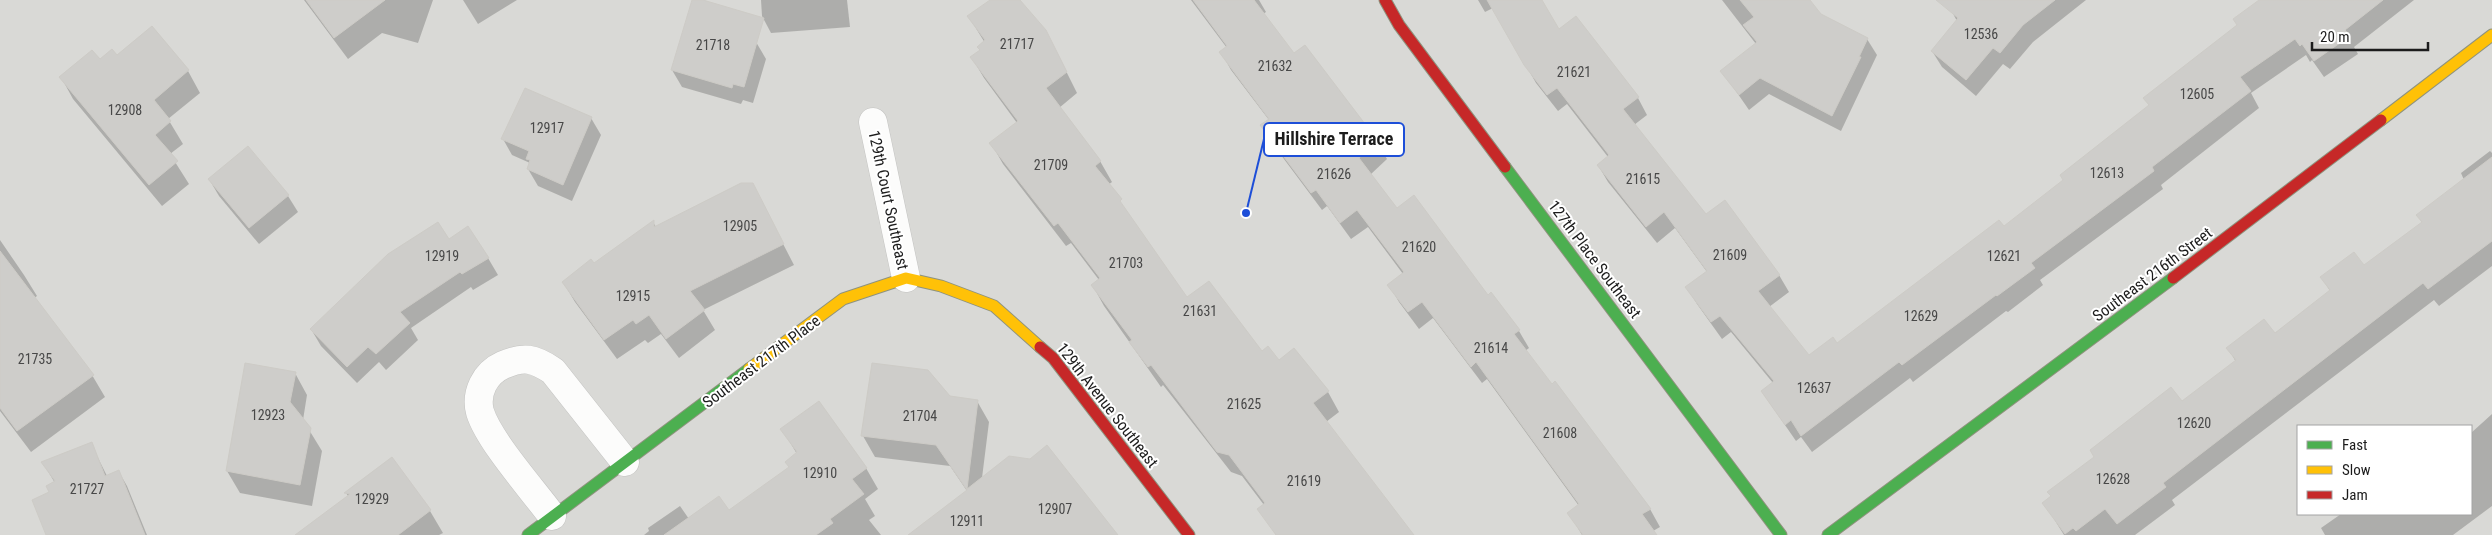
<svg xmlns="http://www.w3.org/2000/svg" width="2492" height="535" viewBox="0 0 2492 535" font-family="'Roboto Condensed',sans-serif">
	<rect width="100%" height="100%" fill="#eaeae5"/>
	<path fill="#d9d9d6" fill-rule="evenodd" d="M0 0H2492V535H0ZM2298 426H2471V514H2298Z"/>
	<g fill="#0003">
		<polygon points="304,0 433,0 418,43 382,33 348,59"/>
		<polygon points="463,0 517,0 478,24"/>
		<polygon points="693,0 699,0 756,42 766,59 753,103 743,100 741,104 682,87 672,70"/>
		<polygon points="761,0 847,0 850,27 771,33 762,16"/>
		<polygon points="993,0 1019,0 1057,53 1077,93 1059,108 1100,161 1112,182 1108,185 1187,299 1261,352 1328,392 1339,412 1326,422 1412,535 1276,535 1260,509 1264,505 1242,476 1231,472 1163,385 1161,387 1104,306 1093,286 1099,280 1071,243 1066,246 1003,164 991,143 1017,123 984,78 972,58 981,51 985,43 969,17"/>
		<polygon points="1191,0 1259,0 1266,12 1263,14 1294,54 1304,46 1377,142 1387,159 1370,175 1396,210 1488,296 1519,331 1529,348 1525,351 1650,509 1660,527 1653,531 1656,535 1582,535 1569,513 1579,506 1487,379 1482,383 1433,318 1419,329 1399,302 1389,285 1403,274 1368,227 1351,239 1327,206 1322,210 1272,143 1262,126 1269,120 1231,70 1221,52 1227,48"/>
		<polygon points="1478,0 1541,0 1558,31 1638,98 1647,115 1634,125 1706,215 1779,275 1789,292 1769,307 1809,357 1837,345 2003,228 2064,180 2150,106 2145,99 2238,26 2262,0 2414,0 2354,47 2358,54 2324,77 2312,60 2310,62 2306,55 2251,93 2259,108 2161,185 2163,189 2040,280 2043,285 2008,312 2006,311 1913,382 1910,378 1812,452 1801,437 1796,441 1762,392 1773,383 1731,332 1722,339 1697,304 1687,288 1707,272 1675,228 1657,243 1608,182 1598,165 1608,157 1567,104 1558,111 1536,83 1493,8 1485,12"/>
		<polygon points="1722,0 1808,0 1820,15 1867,39 1877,55 1841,131 1769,94 1749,110 1722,71 1756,44"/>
		<polygon points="1962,0 2086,0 2033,42 2010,69 2003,64 1976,96 1942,67 1932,51 1957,21 1952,12"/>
		<polygon points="100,61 188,71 200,93 168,119 183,144 170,154 189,184 162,206 73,99 61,77"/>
		<polygon points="591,118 601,135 572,201 538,186 528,169 530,163 512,155 503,139"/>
		<polygon points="2490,151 2492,153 2492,266 2439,306 2434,300 2172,500 2175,505 2135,535 2064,535 2044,503 2236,362 2228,348 2274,334 2330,291 2322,278 2364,267 2422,223 2418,215 2464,180 2461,173"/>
		<polygon points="209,179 288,196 298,212 259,244 219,196"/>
		<polygon points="752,184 794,265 703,310 715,330 679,358 661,334 648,343 645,340 617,359 575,302 563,282 594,265 653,222 656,227"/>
		<polygon points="0,240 24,275 37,296 34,298 92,375 105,397 31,452 0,411"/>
		<polygon points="449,241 488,258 498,275 473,290 471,287 411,328 418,340 386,370 379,362 357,383 321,346 311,329"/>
		<polygon points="295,373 307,395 303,420 322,451 312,506 240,493 227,471"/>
		<polygon points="950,398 977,401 989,422 982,478 1116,535 910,535 967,491 950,466 875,457 863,436"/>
		<polygon points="2492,414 2492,506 2453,535 2325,535 2321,528 2341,514 2471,514 2471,433"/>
		<polygon points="782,429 866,468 878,489 865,499 875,516 869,520 881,535 644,535 649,531 648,528 680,506 689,519 729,512 790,468 797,454"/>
		<polygon points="91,444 107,476 119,472 127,486 147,535 47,535 50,492 55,483 43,463"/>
		<polygon points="392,459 430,511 443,533 439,535 297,535 348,496 346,493"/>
	</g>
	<g fill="#cecdca" stroke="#cdcbc6">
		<polygon points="306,0 385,0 334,38"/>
		<polygon points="692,0 703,0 764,18 744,87 733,84 732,88 671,70"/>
		<polygon points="990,0 1020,0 1046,30 1067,72 1046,88 1101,161 1095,166 1122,199 1120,201 1187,297 1209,281 1262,351 1268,346 1279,360 1294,348 1329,391 1313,403 1414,535 1276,535 1257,509 1265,503 1229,455 1217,452 1151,365 1148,367 1129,342 1132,340 1091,285 1100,278 1058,223 1054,226 989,143 1018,121 970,57 980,50 977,47 985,40 967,16"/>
		<polygon points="1193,0 1254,0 1294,53 1305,45 1378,141 1359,158 1397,208 1414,195 1488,295 1491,292 1520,330 1514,334 1552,384 1555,381 1651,509 1642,514 1657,535 1583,535 1567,513 1579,504 1476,362 1471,367 1422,302 1408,312 1387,285 1404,272 1357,210 1340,223 1316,190 1311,193 1260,125 1269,119 1219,52 1227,46"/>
		<polygon points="1487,0 1542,0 1559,29 1576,16 1639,97 1623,109 1706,214 1725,200 1780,275 1758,291 1809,355 1833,337 1837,343 1999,220 2004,226 2063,180 2060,175 2149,105 2143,98 2237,25 2233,19 2259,0 2383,0 2345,30 2350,36 2314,61 2302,44 2300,46 2295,39 2240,77 2251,91 2152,167 2154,171 2031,263 2035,268 1997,296 1996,295 1902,365 1899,362 1801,436 1791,420 1785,425 1761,391 1774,381 1720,316 1711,322 1685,287 1707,271 1664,212 1646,227 1597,165 1609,155 1557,88 1547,95 1524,65"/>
		<polygon points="1740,0 1810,0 1821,14 1868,38 1859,57 1861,57 1832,116 1760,78 1739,95 1720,71 1757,42 1743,25 1754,17"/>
		<polygon points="1936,0 2055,0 2023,25 2000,53 1993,48 1966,80 1931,51 1958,18"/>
		<polygon points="152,26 189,70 154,100 171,121 155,135 178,161 149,185 59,77 92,50 100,59 112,49 117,55"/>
		<polygon points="525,88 592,117 563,185 527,169 530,160 526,159 529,151 501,139"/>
		<polygon points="248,146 289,195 249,228 208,179"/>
		<polygon points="2492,157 2492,241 2428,289 2423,283 2163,483 2166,487 2117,524 2105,509 2076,531 2073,528 2065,534 2042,503 2051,496 2047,492 2094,457 2090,450 2171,387 2182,401 2236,360 2226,348 2264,319 2275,333 2330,290 2320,277 2354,252 2364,265 2422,222 2416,215"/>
		<polygon points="741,183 753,183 784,244 690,291 705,310 666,339 649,315 636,324 633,320 604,340 562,282 591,259 594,263 654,220 654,227"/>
		<polygon points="438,222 449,239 468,226 489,258 462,274 460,272 400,312 410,323 376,354 368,347 347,367 310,329 388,254"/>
		<polygon points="0,251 94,375 17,431 0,408"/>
		<polygon points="245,363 296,372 290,402 311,428 300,485 226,471"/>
		<polygon points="872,363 928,370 950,396 978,400 967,489 1009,456 1030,459 1047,445 1118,535 908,535 967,490 936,445 861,436"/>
		<polygon points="819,401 867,468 852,479 864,494 830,519 833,523 816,535 664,535 719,496 729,510 789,467 785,462 797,452 780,429"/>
		<polygon points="92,442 105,476 119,470 145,535 46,535 32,500 49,492 46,486 55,481 41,462"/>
		<polygon points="392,457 431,510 398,535 295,535 350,494 344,493"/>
	</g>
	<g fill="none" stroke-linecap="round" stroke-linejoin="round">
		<defs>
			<g id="street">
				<polyline points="873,122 906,278"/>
				<path d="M552 516C533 490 489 441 480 412 475 393 485 373 503 365 524 356 534 358 553 371L625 462"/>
			</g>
			<g id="fast">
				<polyline points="1505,167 1781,535"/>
				<polyline points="528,535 749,369"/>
				<polyline points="1828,535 2173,278"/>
			</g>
			<g id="slow">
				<polyline points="2381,120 2492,35"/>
				<polyline points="749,369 843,299 906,278 941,286 994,306 1040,347"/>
			</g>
			<g id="jam">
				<polyline points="1385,0 1399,25 1505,167"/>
				<polyline points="2173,278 2381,120"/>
				<polyline points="1040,347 1053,358 1189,535"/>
			</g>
		</defs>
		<use href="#street" stroke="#c3c3c1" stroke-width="29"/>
		<use href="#fast" stroke="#8f937e" stroke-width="13"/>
		<use href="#slow" stroke="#8f937e" stroke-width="13"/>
		<use href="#jam" stroke="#8f937e" stroke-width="13"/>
		<use href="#street" stroke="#fcfcfb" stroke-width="28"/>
		<use href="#fast" stroke="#4caf50" stroke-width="11"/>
		<use href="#slow" stroke="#ffc107" stroke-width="11"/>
		<use href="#jam" stroke="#c62828" stroke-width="11"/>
	</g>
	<g text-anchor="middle" stroke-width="4" stroke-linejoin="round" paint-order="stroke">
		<g font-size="14" fill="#484848">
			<text x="1981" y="39">12536</text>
			<text x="1017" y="49">21717</text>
			<text x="713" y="50">21718</text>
			<text x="1275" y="71">21632</text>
			<text x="1574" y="77">21621</text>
			<text x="2197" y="99">12605</text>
			<text x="125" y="115">12908</text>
			<text x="547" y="133">12917</text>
			<text x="1051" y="170">21709</text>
			<text x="2107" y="178">12613</text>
			<text x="1334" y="179">21626</text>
			<text x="1643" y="184">21615</text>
			<text x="740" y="231">12905</text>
			<text x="1419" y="252">21620</text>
			<text x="1730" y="260">21609</text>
			<text x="442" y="261">12919</text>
			<text x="2004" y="261">12621</text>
			<text x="1126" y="268">21703</text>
			<text x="633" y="301">12915</text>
			<text x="1200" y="316">21631</text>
			<text x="1921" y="321">12629</text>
			<text x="1491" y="353">21614</text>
			<text x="35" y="364">21735</text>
			<text x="1814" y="393">12637</text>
			<text x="1244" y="409">21625</text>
			<text x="268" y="420">12923</text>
			<text x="920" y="421">21704</text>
			<text x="2194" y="428">12620</text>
			<text x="1560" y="438">21608</text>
			<text x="820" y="478">12910</text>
			<text x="2113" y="484">12628</text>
			<text x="1304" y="486">21619</text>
			<text x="87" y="494">21727</text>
			<text x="372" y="504">12929</text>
			<text x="1055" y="514">12907</text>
			<text x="967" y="526">12911</text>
		</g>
		<g font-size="16" fill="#1c1c1c" stroke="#fff">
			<text transform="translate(889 200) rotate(78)" y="6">129th Court Southeast</text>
			<text transform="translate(1595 259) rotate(53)" y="6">127th Place Southeast</text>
			<text transform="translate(2152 274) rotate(-37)" y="6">Southeast 216th Street</text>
			<text transform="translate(761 361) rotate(-37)" y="6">Southeast 217th Place</text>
			<text transform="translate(1108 405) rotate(52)" y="6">129th Avenue Southeast</text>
		</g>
	</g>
	<path fill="none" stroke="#1d4ed8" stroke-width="2" d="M1246 213L1264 139"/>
	<circle fill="#1d4ed8" stroke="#fff" stroke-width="2" cx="1246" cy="213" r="5"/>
	<rect fill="#fff" stroke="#1d4ed8" stroke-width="2" x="1264" y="123" width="140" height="33" rx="5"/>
	<g font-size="18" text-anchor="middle" font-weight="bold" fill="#1c1c1c">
		<text x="1334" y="145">Hillshire Terrace</text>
	</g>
	<rect x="2297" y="425" width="175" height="90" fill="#ffffff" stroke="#a4a4a4"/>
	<rect x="2307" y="441" width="25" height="8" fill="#4caf50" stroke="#a4a4a4"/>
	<text x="2342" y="450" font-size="15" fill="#1c1c1c">Fast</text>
	<rect x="2307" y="466" width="25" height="8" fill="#ffc107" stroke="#a4a4a4"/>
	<text x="2342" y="475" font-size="15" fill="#1c1c1c">Slow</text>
	<rect x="2307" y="491" width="25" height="8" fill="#c62828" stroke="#a4a4a4"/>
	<text x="2342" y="500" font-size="15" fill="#1c1c1c">Jam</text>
	<path d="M2312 42v8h116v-8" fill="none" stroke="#1c1c1c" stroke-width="2.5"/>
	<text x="2320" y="42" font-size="15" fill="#1c1c1c" stroke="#ffffff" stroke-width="4" paint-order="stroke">20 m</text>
</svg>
